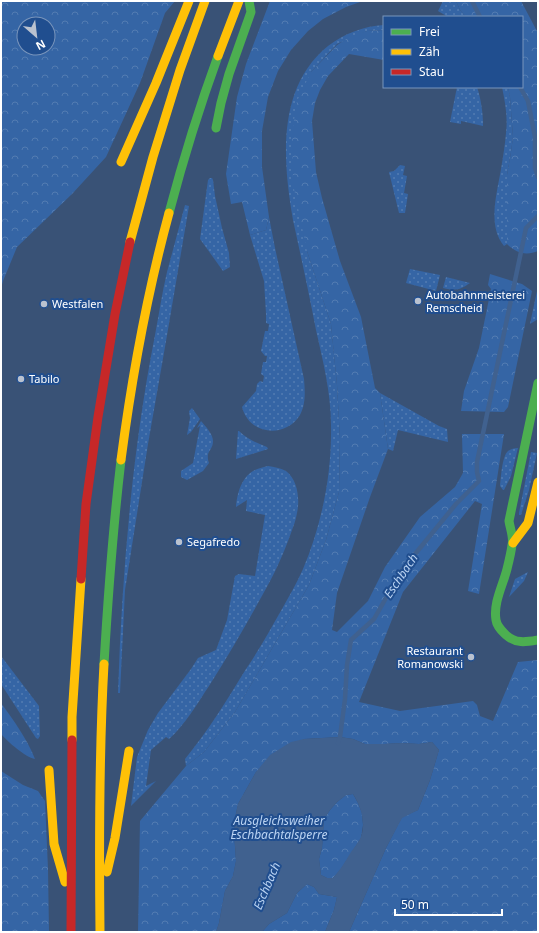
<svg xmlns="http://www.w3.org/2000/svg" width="539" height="933" viewBox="0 0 539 933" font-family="'Noto Sans',sans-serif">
	<defs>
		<pattern id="grass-dots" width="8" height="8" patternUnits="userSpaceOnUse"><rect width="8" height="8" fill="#3565a5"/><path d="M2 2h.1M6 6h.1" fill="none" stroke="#537cb2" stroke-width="1.8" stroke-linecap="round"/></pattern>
		<pattern id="forest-crowns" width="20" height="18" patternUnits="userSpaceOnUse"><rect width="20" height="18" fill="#3565a5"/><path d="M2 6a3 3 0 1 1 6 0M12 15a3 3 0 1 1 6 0" fill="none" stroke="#537cb2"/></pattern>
	</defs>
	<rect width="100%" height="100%" fill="#395276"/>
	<g fill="url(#grass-dots)">
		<polygon points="443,1 456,1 460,10 466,17 448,17 438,11"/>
		<path d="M384 25V30L367 31 337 44 311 72 307 251 331 324 337 385 340 439 339 492 326 540 309 585 235 712 204 752 186 766 185 759C208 731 227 700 246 669 259 650 270 630 282 609 289 596 297 583 303 569 322 524 332 474 331 425 331 393 323 361 316 330 309 293 301 257 293 220 283 162 276 88 328 46 344 34 363 26 384 25Z"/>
		<path d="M457 87H477C481 99 483 113 483 126L461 121V124L450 122Z"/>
		<path d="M502 87H508L510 97 513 137 511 152 507 175V244L504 246C487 225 497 194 501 169 503 157 505 145 506 133 508 117 505 102 502 87Z"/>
		<polygon points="400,165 405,166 403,175 407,176 404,193 408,194 405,213 399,213 389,172 394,171"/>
		<polygon points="210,178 212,178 213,180 215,196 222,228 229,253 230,267 223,271 200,239 208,180"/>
		<path d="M185 205 189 206 165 347 148 444 125 590 120 693H118C122 573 132 452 155 335 159 314 162 293 167 272 173 250 179 227 185 205Z"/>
		<path d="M269 217 275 248 304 379C305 391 306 404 300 415 285 439 249 435 242 407L256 391 257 384 260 381 263 382 264 376 261 374 263 362H266L267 356H265L261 351 265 331H268L269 324 266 323V314L264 281 250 235 266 230Z"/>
		<polygon points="410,269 440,275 436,291 406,283"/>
		<path d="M446 277 470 283C460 290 456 291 443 288Z"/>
		<polygon points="537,291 538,319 530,324"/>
		<polygon points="380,393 439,426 447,429 448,442 398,430 393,451 388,449"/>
		<polygon points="192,408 200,419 191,432 187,435 190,418 189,411"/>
		<path d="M201 421C206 427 213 434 213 441 213 451 205 450 209 463L203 471 187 480 181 477V471L193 463 200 426 197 428Z"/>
		<path d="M238 431H239C248 440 257 443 267 447L268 449 236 459Z"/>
		<path d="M518 448 511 476 504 490H503L500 486C501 478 502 456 508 451 511 449 514 448 518 448Z"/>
		<polygon points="531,452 537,453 529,490 521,515 519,515 519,513"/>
		<path d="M268 466C274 467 280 468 286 471 298 480 300 500 297 513 296 520 293 527 291 533 283 555 274 575 263 594 246 625 228 656 209 686 197 704 185 725 169 739L166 737 151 750 146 786 156 781 131 806 137 757 148 730 158 713 191 669 198 658 216 650 227 620 235 576 239 574 255 576 265 515 246 511 247 500 236 507C237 493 242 476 255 470 259 468 264 467 268 466Z"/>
		<polygon points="528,572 524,581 509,597 515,579"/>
		<polygon points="1,656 39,706 40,736 38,739 36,738 1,684"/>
	</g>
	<g fill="url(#forest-crowns)" fill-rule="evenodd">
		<path d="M1 1H175L165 13 140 83 106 157 72 194 17 247 3 281 1 288ZM24 24H48V48H24Z"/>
		<polygon points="270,1 363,1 346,7 323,19 308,31 291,50 278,71 268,97 262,131 262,167 269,217 266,230 250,235 242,202 231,204 226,174 237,97 246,64"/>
		<path d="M456 1H521L538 33V251C526 256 516 253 507 244V175L511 152 513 137 510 97 508 87H522V17H466L460 10Z"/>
		<polygon points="384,30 384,60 349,54 328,76 320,90 315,103 312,121 316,172 322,198 340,261 361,317 375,388 380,393 388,449 370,497 337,593 332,630 337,632 368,601 385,567 420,517 455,487 463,473 462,434 504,434 479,594 468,591 482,504 475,501 403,592 359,702 400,711 473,701 477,705 480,716 493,721 518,662 538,660 538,932 349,932 386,848 402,817 418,810 430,780 439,750 432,742 419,744 402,743 384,744 365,744 353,739 340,737 304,739 256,772 238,804 235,818 234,832 236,861 233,876 225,891 219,923 216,932 138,932 140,821 186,766 204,752 235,712 309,585 326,540 339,492 340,439 337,385 331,324 307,251 293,184 292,133 297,101 311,72 337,45 351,36 367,31"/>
		<polygon points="490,274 522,284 532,291 508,407 504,412 461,411 464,391 479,348 491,289 488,285"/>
		<path d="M1 703C14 721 27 739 35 759 25 757 8 742 1 734Z"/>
		<polygon points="1,771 23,785 38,791 45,801 48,869 49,932 1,932"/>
		<polygon points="353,794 358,803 362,813 363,825 361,838 341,869 333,878 327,878 321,875 319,859 322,848 324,819 330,810 337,802 346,795"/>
		<polygon points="307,884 314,887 319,894 337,897 334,910 325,932 262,932 269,924 287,913 297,893"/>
	</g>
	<path fill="#40618f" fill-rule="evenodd" d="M340 737 353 739 365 744H384L402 743 419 744 432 742 439 750 430 780 418 810 402 818 386 848 349 932H325L334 910 337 897 319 894 314 887 307 884 297 893 287 913 269 924 262 932H216L219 923 225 891 233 876 236 861 234 832 235 818 238 804 256 772 270 755 291 742 304 739ZM353 794C361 806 367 825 360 839 357 844 354 848 351 852 345 862 341 869 333 878H327L321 875 319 859 322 848 324 819 330 810 337 802 346 795Z"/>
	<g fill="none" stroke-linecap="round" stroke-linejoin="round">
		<g stroke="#40618f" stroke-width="4.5">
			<polyline points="472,1 480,17"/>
			<polyline points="520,87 528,101 535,137 535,168 538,177"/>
			<polyline points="338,743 340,737 345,699 347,665 351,640 374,619 402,570 456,504 479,481 477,472 477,462 526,228 538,216"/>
		</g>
		<g stroke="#4caf50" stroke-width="9">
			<polyline points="216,128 221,103 229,74 251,12 249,1"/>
			<path d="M169 213C183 160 199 108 218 56"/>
			<path d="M538 383 509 521C510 528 514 538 512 545 511 553 509 561 507 569 503 585 493 603 496 620 497 627 502 631 506 635 516 644 526 642 538 640"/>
			<path d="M104 664C108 596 113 528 121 460"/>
		</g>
		<g stroke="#ffc107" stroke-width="9">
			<polyline points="218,56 239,1"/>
			<polyline points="121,162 156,83 189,1"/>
			<polyline points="130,242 153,157 180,70 205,1"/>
			<path d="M121 460C132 376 147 294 169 213"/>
			<polyline points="513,543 528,523 538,482"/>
			<polyline points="72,740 72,717 81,579"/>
			<polyline points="49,770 54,844 65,882"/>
			<polyline points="107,872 115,838 129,751"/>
			<path d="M100 932C99 843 99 753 104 664"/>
		</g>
		<g stroke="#c62828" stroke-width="9">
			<polyline points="81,579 86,504 98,417 115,314 130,242"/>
			<polyline points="71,932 72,740"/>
		</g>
	</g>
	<g fill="#bac2cf" stroke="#204e8f" stroke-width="1.5">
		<circle cx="418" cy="301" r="4"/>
		<circle cx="44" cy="304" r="4"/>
		<circle cx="21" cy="379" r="4"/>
		<circle cx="179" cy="542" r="4"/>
		<circle cx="471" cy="657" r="4"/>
	</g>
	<g text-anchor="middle" stroke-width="4" stroke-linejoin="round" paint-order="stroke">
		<g font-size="11" fill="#fff" stroke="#204e8f" text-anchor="start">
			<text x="426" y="299">Autobahnmeisterei<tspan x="426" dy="13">Remscheid</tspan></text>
			<text x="52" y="308">Westfalen</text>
			<text x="29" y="383">Tabilo</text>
			<text x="187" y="546">Segafredo</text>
			<text x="463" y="655" text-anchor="end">Restaurant<tspan x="463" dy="13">Romanowski</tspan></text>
		</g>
		<g font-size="12" font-style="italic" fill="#bbd4f3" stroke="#204e8f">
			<text transform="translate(401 576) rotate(-56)" y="4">Eschbach</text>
			<text x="279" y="825">Ausgleichsweiher<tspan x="279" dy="14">Eschbachtalsperre</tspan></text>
			<text transform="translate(267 886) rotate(-67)" y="4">Eschbach</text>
		</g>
	</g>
	<rect width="539" height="933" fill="none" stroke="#ffffff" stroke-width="4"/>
	<rect x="383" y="16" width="140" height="72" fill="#204e8f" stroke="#7995bc"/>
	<rect x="391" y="29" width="20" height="6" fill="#4caf50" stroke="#7995bc"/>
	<text x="419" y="36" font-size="12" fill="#ffffff">Frei</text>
	<rect x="391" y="49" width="20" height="6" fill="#ffc107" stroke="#7995bc"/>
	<text x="419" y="56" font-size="12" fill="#ffffff">Zäh</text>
	<rect x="391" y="69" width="20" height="6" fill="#c62828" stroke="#7995bc"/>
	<text x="419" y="76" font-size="12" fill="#ffffff">Stau</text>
	<g transform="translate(36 36) rotate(152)"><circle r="19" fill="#204e8f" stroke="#7995bc"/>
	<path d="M0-3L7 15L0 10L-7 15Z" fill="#bac2cf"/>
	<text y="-6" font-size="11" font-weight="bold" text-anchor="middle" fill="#ffffff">N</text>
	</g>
	<path d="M395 909v6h107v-6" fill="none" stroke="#ffffff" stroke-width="2"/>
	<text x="401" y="909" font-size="12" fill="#ffffff" stroke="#204e8f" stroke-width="3" paint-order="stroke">50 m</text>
</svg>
